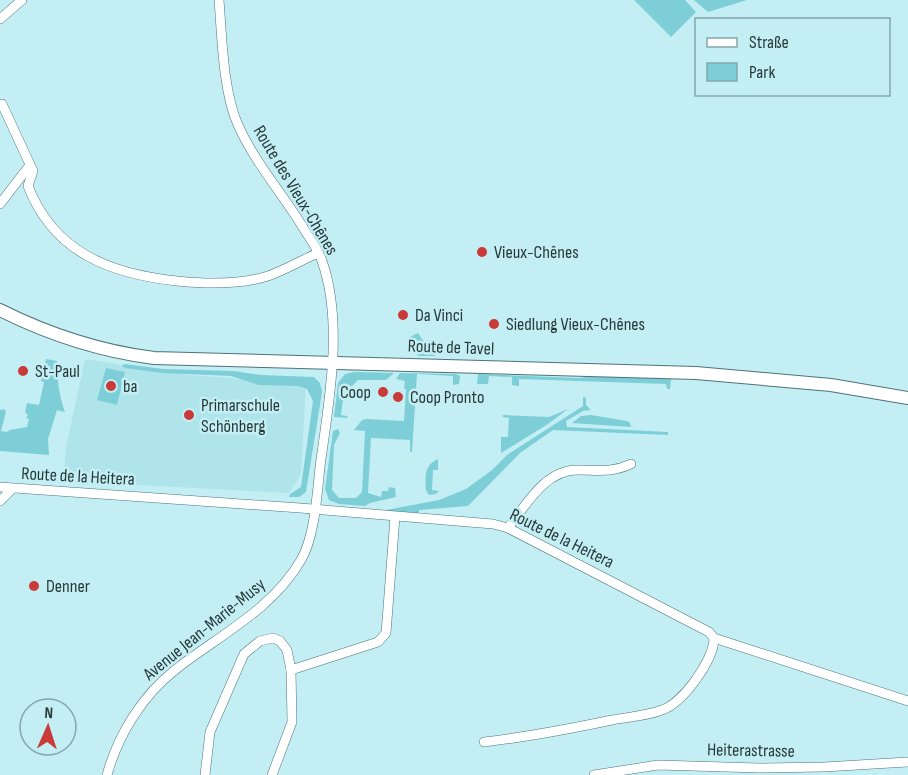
<svg xmlns="http://www.w3.org/2000/svg" width="908" height="775" viewBox="0 0 908 775" font-family="'Sofia Sans Condensed',sans-serif">
	<rect width="100%" height="100%" fill="#c3eff4"/>
	<path fill="#afe4ea" d="M 85,359 L 187,375 L 306,383 L 301,474 L 289,493 L 63,481 L 66,447 Z"/>
	<g fill="#7eced7">
		<path d="M 634,0 L 685,0 L 696,12 L 671,37 Z"/>
		<path d="M 694,0 L 747,0 L 708,12 Z"/>
		<path d="M 418,333 L 431,353 L 436,356 L 418,356 L 408,338 Z"/>
		<path d="M 46,359 L 57,361 C 57,379 59,395 65,412 L 57,410 L 48,439 L 49,455 L 0,451 L 0,410 L 4,409 L 6,412 L 1,431 L 7,432 L 10,430 L 27,427 L 29,419 L 26,418 L 28,415 L 25,412 L 27,403 L 39,405 L 44,382 L 41,381 Z"/>
		<path d="M 124,364 L 163,369 L 233,371 L 262,375 L 314,377 L 320,383 L 322,392 L 306,492 L 299,497 L 289,497 L 290,494 L 301,487 L 313,401 L 307,389 L 298,386 L 259,385 L 231,376 L 162,373 L 125,368 L 122,366 Z"/>
		<path d="M 106,368 L 125,372 L 117,405 L 97,400 Z"/>
		<path d="M 354,372 L 394,373 L 386,380 L 358,380 L 352,386 L 345,385 L 341,415 L 347,416 L 348,418 L 334,417 L 338,383 L 345,374 Z"/>
		<path d="M 400,373 L 456,374 L 460,376 L 459,384 L 453,385 L 453,376 L 417,374 L 412,452 L 410,452 L 410,440 L 371,438 L 368,493 L 381,497 L 382,491 L 388,491 L 389,487 L 395,488 L 396,497 L 370,503 L 365,506 L 339,504 L 329,500 L 325,489 L 333,431 L 338,429 L 340,433 L 334,445 L 332,490 L 339,498 L 356,498 L 362,492 L 365,431 L 354,430 L 362,420 L 367,419 L 404,421 L 406,389 L 404,389 L 405,381 L 396,379 Z"/>
		<path d="M 478,374 L 579,378 L 592,376 L 671,379 L 670,389 L 667,389 L 666,384 L 519,379 L 519,386 L 512,385 L 512,377 L 489,376 L 488,384 L 477,384 Z"/>
		<path d="M 583,397 L 586,398 L 586,405 L 591,410 L 583,411 L 566,421 L 567,427 L 668,432 L 668,435 L 553,430 L 520,453 L 468,506 L 419,510 L 419,513 L 381,511 L 439,500 L 466,489 L 492,470 L 507,455 L 583,406 Z"/>
		<path d="M 568,409 L 548,424 L 501,453 L 501,437 L 508,437 L 509,418 L 503,417 L 503,415 L 549,417 Z"/>
		<path d="M 591,415 L 627,421 L 630,423 L 631,427 L 572,423 L 581,416 Z"/>
		<path d="M 438,459 L 438,470 L 433,470 L 432,490 L 439,491 L 436,494 L 429,495 L 426,490 C 425,477 424,465 438,459 Z"/>
	</g>
	<g fill="none" stroke-linecap="round" stroke-linejoin="round">
		<defs>
			<g id="minor">
				<path d="M 0,19 L 22,0"/>
				<path d="M 2,104 L 33,171 L 28,186 C 54,253 111,274 177,281 C 206,284 240,285 268,276 C 285,270 302,260 318,253"/>
				<path d="M 0,204 L 30,165"/>
				<path d="M 0,487 L 300,508 L 493,524 L 508,528 L 709,632 L 714,638 C 714,660 683,703 662,710 C 647,716 628,717 612,720 C 569,729 527,737 484,742"/>
				<path d="M 0,501 L 12,489"/>
				<path d="M 508,528 C 526,505 545,470 577,470 C 599,470 611,473 631,464"/>
				<path d="M 714,638 L 908,701"/>
				<path d="M 107,775 C 118,735 142,696 175,670 C 218,636 272,610 301,560 C 316,534 317,489 321,459 C 330,397 343,320 322,261 C 318,249 310,239 304,229 C 283,194 255,163 238,125 C 223,92 222,37 219,0"/>
				<path d="M 205,775 L 210,732 L 244,654 L 260,641 L 273,638 L 280,641 L 287,650 L 291,670"/>
				<path d="M 272,775 L 292,722 L 291,670 L 378,642 L 386,633 L 395,517"/>
				<path d="M 594,775 L 658,765 L 759,768 L 824,767 L 908,762"/>
			</g>
			<path id="major" d="M 0,310 C 50,335 99,351 154,358 L 696,373 L 831,385 L 908,398"/>
		</defs>
		<use href="#minor" stroke="#4c7378" stroke-width="10"/>
		<use href="#major" stroke="#4c7378" stroke-width="14"/>
		<use href="#minor" stroke="#fff" stroke-width="9"/>
		<use href="#major" stroke="#fff" stroke-width="12"/>
	</g>
	<g fill="#c93a39" stroke="#c3eff4" stroke-width="2">
		<circle cx="482" cy="252" r="6"/>
		<circle cx="403" cy="315" r="6"/>
		<circle cx="494" cy="324" r="6"/>
		<circle cx="23" cy="371" r="6"/>
		<circle cx="111" cy="386" r="6"/>
		<circle cx="383" cy="392" r="6"/>
		<circle cx="398" cy="397" r="6"/>
		<circle cx="189" cy="415" r="6"/>
		<circle cx="34" cy="586" r="6"/>
	</g>
	<g text-anchor="middle" stroke-width="5" stroke-linejoin="round" paint-order="stroke">
		<g font-size="18" fill="#28393b" stroke="#c3eff4">
			<text transform="translate(296 190) rotate(59)" y="6">Route des Vieux-Chênes</text>
			<text transform="translate(451 347) rotate(2)" y="6">Route de Tavel</text>
			<text transform="translate(78 476) rotate(3)" y="6">Route de la Heitera</text>
			<text transform="translate(562 538) rotate(26)" y="6">Route de la Heitera</text>
			<text transform="translate(204 629) rotate(-39)" y="6">Avenue Jean-Marie-Musy</text>
			<text transform="translate(751 750) rotate(1)" y="6">Heiterastrasse</text>
		</g>
		<g font-size="18" fill="#28393b" stroke="#c3eff4" text-anchor="start">
			<text x="494" y="258">Vieux-Chênes</text>
			<text x="415" y="321">Da Vinci</text>
			<text x="506" y="330">Siedlung Vieux-Chênes</text>
			<text x="35" y="377">St-Paul</text>
			<text x="123" y="392">ba</text>
			<text x="371" y="398" text-anchor="end">Coop</text>
			<text x="410" y="403">Coop Pronto</text>
			<text x="201" y="411">Primarschule<tspan x="201" dy="21">Schönberg</tspan></text>
			<text x="46" y="592">Denner</text>
		</g>
	</g>
	<rect x="695" y="18" width="195" height="78" fill="#c3eff4" stroke="#85a6aa" stroke-width="1.5"/>
	<rect x="707" y="38" width="30" height="9" fill="#ffffff" stroke="#85a6aa" stroke-width="1.5"/>
	<text x="749" y="48" font-size="18" fill="#28393b">Straße</text>
	<rect x="707" y="63" width="30" height="18" fill="#7eced7" stroke="#85a6aa" stroke-width="1.5"/>
	<text x="749" y="78" font-size="18" fill="#28393b">Park</text>
	<g transform="translate(48 727) rotate(3)"><circle r="28" fill="#c3eff4" stroke="#85a6aa" stroke-width="1.5"/>
	<path d="M0-4.5L10 22L0 15L-10 22Z" fill="#c93a39"/>
	<text y="-9" font-size="16" font-weight="bold" text-anchor="middle" fill="#28393b">N</text>
	</g>
</svg>
